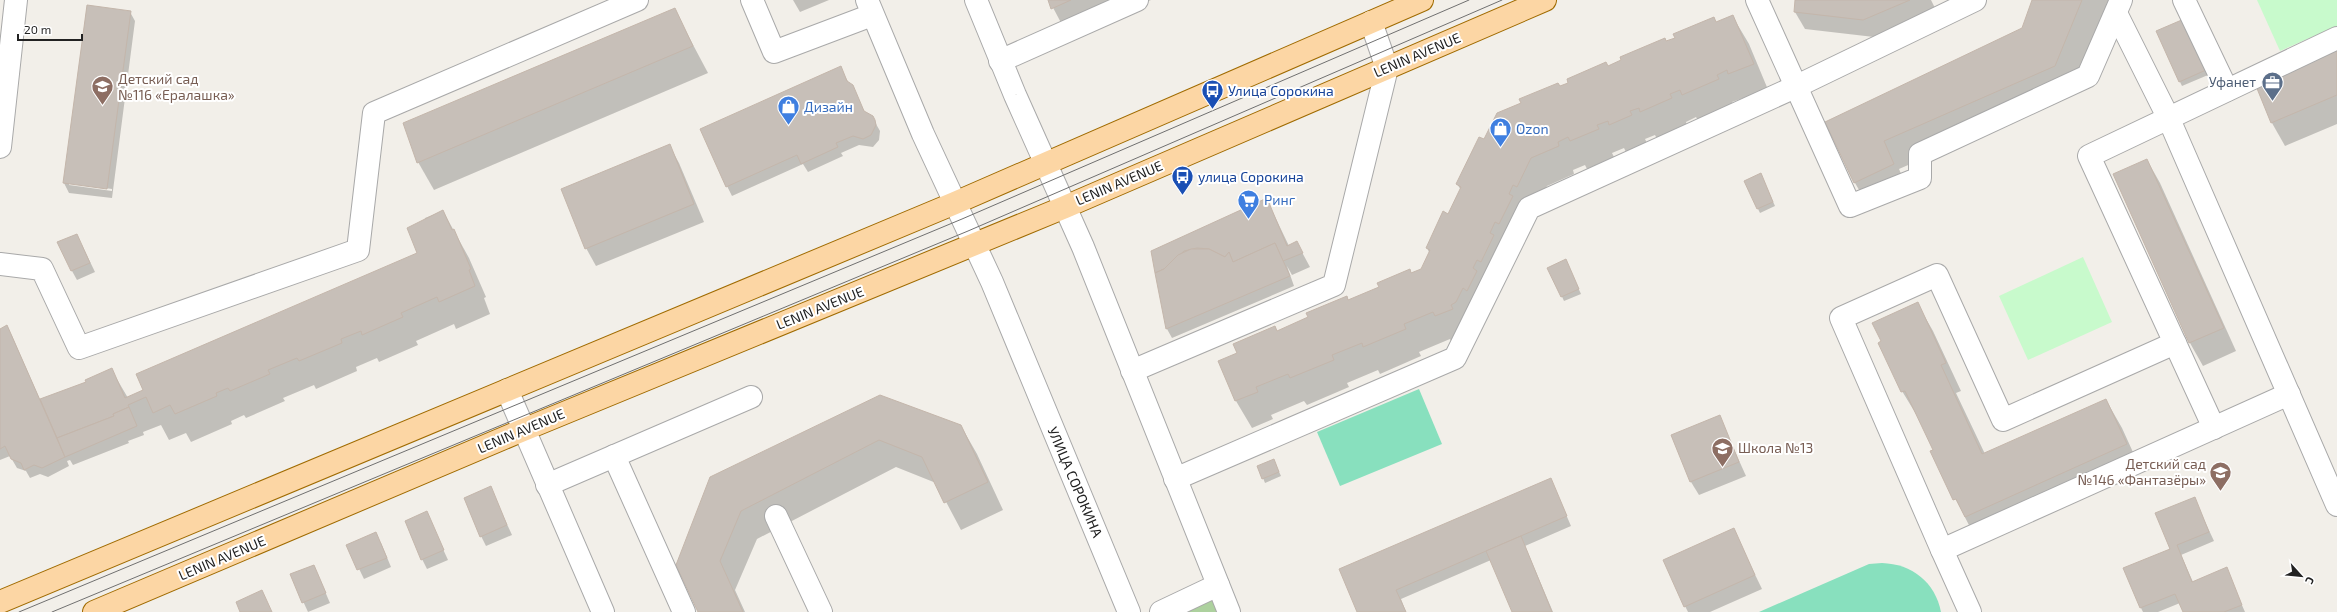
<svg xmlns="http://www.w3.org/2000/svg" width="2337" height="612" viewBox="0 0 2337 612" font-family="'Exo 2',sans-serif">
	<rect width="100%" height="100%" fill="#f2efe9"/>
	<path fill="#add19e" d="M 1218,585 L 1229,612 L 1161,612 Z"/>
	<g fill="#c8facc">
		<path d="M 2257,0 L 2337,0 L 2337,26 L 2280,51 Z"/>
		<path d="M 2083,257 L 2112,322 L 2028,360 L 1999,296 Z"/>
	</g>
	<g fill="#88e0be">
		<path d="M 1419,389 L 1442,444 L 1340,486 L 1317,432 Z"/>
		<path d="M 1882,563 C 1912,564 1935,582 1941,612 L 1759,612 L 1869,564 Z"/>
	</g>
	<g fill="#0003" fill-rule="evenodd">
		<path d="M 793,0 L 829,0 L 800,12 Z"/>
		<path d="M 1049,0 L 1151,0 L 1068,36 Z"/>
		<path d="M 1796,0 L 1931,0 L 1936,10 L 1874,37 L 1805,29 L 1795,12 Z"/>
		<path d="M 2033,0 L 2109,0 L 2071,94 L 1899,169 L 1909,192 L 1871,210 L 1855,183 L 1826,122 L 2023,29 Z"/>
		<path d="M 87,6 L 130,12 L 135,21 L 112,198 L 69,193 L 64,183 ZM 69,183 L 112,189 L 112,191 L 69,185 Z"/>
		<path d="M 674,9 L 708,73 L 434,190 L 418,162 Z"/>
		<path d="M 1733,17 L 1749,44 L 1769,92 L 1745,102 L 1743,98 L 1732,102 L 1734,107 L 1699,122 L 1696,117 L 1686,122 L 1687,126 L 1657,139 L 1655,135 L 1645,139 L 1647,143 L 1626,152 L 1624,148 L 1612,153 L 1614,157 L 1587,169 L 1585,165 L 1573,170 L 1574,174 L 1547,186 L 1533,214 L 1452,343 L 1450,339 L 1419,352 L 1421,356 L 1380,374 L 1378,370 L 1347,383 L 1349,387 L 1307,405 L 1304,401 L 1271,415 L 1273,419 L 1252,428 L 1236,401 L 1220,362 L 1238,354 L 1275,327 L 1277,332 L 1309,318 L 1346,297 L 1349,301 L 1422,270 L 1430,254 L 1427,248 L 1449,215 L 1461,190 L 1457,184 L 1485,141 L 1560,87 Z"/>
		<path d="M 2183,20 L 2208,75 L 2182,86 L 2180,82 Z"/>
		<path d="M 2337,53 L 2337,124 L 2285,146 L 2272,123 L 2257,87 Z"/>
		<path d="M 840,67 L 865,113 L 872,117 L 880,131 L 879,140 L 873,147 L 859,145 L 841,153 L 843,156 L 808,172 L 803,164 L 732,196 L 727,186 Z"/>
		<path d="M 669,145 L 679,163 L 704,222 L 596,266 L 586,248 Z"/>
		<path d="M 2147,160 L 2160,183 L 2236,351 L 2203,366 L 2190,343 L 2115,175 Z"/>
		<path d="M 1763,179 L 1775,206 L 1760,213 L 1758,209 Z"/>
		<path d="M 1267,200 L 1289,246 L 1297,243 L 1310,267 L 1292,275 L 1287,266 L 1294,286 L 1172,338 L 1167,329 L 1152,252 Z"/>
		<path d="M 443,211 L 469,258 L 486,297 L 484,298 L 490,314 L 456,329 L 454,324 L 416,341 L 418,345 L 379,362 L 377,358 L 356,367 L 357,371 L 316,389 L 314,385 L 283,398 L 285,401 L 246,418 L 244,415 L 231,421 L 232,424 L 191,442 L 186,433 L 169,440 L 161,425 L 143,432 L 144,435 L 128,441 L 129,443 L 73,465 L 70,460 L 67,461 L 69,466 L 48,477 L 40,474 L 30,478 L 26,471 L 17,468 L 10,456 L 0,460 L 0,330 L 7,327 L 12,336 L 40,400 L 87,382 L 111,369 L 128,398 L 419,253 L 425,218 Z"/>
		<path d="M 82,245 L 95,272 L 77,280 L 72,271 Z"/>
		<path d="M 1568,265 L 1581,294 L 1564,301 L 1549,269 Z"/>
		<path d="M 1917,303 L 1933,331 L 1961,391 L 1956,393 L 1985,454 L 2106,400 L 2122,428 L 2142,472 L 1970,527 L 1931,452 L 1934,450 L 1919,419 L 1902,391 Z"/>
		<path d="M 880,396 L 961,426 L 977,454 L 1003,510 L 961,530 L 936,483 L 896,467 L 757,539 L 735,590 L 745,612 L 699,612 L 710,478 Z"/>
		<path d="M 1719,416 L 1746,476 L 1699,495 L 1691,482 L 1672,436 Z"/>
		<path d="M 1276,465 L 1281,476 L 1265,483 L 1263,478 Z"/>
		<path d="M 490,487 L 512,535 L 486,546 L 481,536 Z"/>
		<path d="M 1555,489 L 1571,526 L 1525,546 L 1553,612 L 1513,612 L 1491,560 L 1401,599 L 1406,612 L 1359,612 Z"/>
		<path d="M 2194,498 L 2214,541 L 2181,555 L 2193,582 L 2226,569 L 2245,612 L 2184,612 L 2180,603 L 2158,612 L 2143,612 L 2141,608 Z"/>
		<path d="M 426,512 L 448,560 L 427,569 L 422,559 Z"/>
		<path d="M 1733,529 L 1762,589 L 1710,612 L 1688,612 L 1685,606 Z"/>
		<path d="M 381,543 L 391,567 L 364,579 L 348,546 Z"/>
		<path d="M 314,566 L 330,603 L 308,612 L 291,575 Z"/>
	</g>
	<g fill="#c7bfb8" stroke="#c4b6ab">
		<path d="M 1048,0 L 1071,0 L 1051,9 Z"/>
		<path d="M 1795,0 L 1910,0 L 1863,20 L 1794,12 Z"/>
		<path d="M 2032,0 L 2082,0 L 2055,66 L 1884,141 L 1894,164 L 1854,183 L 1825,122 L 2022,28 Z"/>
		<path d="M 87,5 L 131,11 L 107,189 L 63,183 Z"/>
		<path d="M 675,8 L 693,46 L 417,163 L 403,123 Z"/>
		<path d="M 1733,15 L 1754,64 L 1728,74 L 1727,70 L 1717,75 L 1719,79 L 1682,95 L 1680,90 L 1670,94 L 1672,98 L 1640,112 L 1639,108 L 1630,111 L 1632,115 L 1609,125 L 1608,121 L 1597,125 L 1599,129 L 1570,141 L 1568,137 L 1558,142 L 1559,146 L 1531,158 L 1517,187 L 1513,185 L 1509,194 L 1513,196 L 1499,224 L 1495,222 L 1490,233 L 1494,235 L 1481,262 L 1477,260 L 1473,268 L 1477,271 L 1467,291 L 1463,288 L 1456,302 L 1451,305 L 1453,309 L 1435,316 L 1433,312 L 1404,324 L 1406,329 L 1363,347 L 1362,343 L 1332,355 L 1334,360 L 1290,378 L 1288,374 L 1256,387 L 1258,392 L 1235,401 L 1218,361 L 1237,353 L 1233,344 L 1275,326 L 1277,331 L 1308,317 L 1306,313 L 1347,296 L 1348,300 L 1379,287 L 1377,283 L 1410,269 L 1411,273 L 1421,269 L 1430,250 L 1426,248 L 1443,211 L 1448,214 L 1461,187 L 1456,184 L 1479,137 L 1484,139 L 1497,113 L 1521,103 L 1519,99 L 1558,83 L 1560,86 L 1568,83 L 1567,79 L 1606,62 L 1608,66 L 1621,60 L 1620,57 L 1665,38 L 1666,41 L 1675,38 L 1673,34 L 1714,17 L 1716,22 Z"/>
		<path d="M 2184,19 L 2206,70 L 2179,82 L 2156,31 Z"/>
		<path d="M 2337,51 L 2337,95 L 2271,123 L 2256,86 Z"/>
		<path d="M 841,66 L 847,81 L 853,85 L 864,111 L 873,116 L 875,120 L 876,125 L 871,135 L 863,139 L 853,136 L 836,143 L 838,147 L 801,164 L 797,155 L 726,187 L 700,129 Z"/>
		<path d="M 670,144 L 694,204 L 585,249 L 561,189 Z"/>
		<path d="M 2147,159 L 2224,328 L 2189,343 L 2113,174 Z"/>
		<path d="M 1761,173 L 1773,202 L 1757,209 L 1744,181 Z"/>
		<path d="M 1267,198 L 1287,246 L 1297,241 L 1303,253 L 1283,261 L 1275,243 L 1233,262 L 1229,252 L 1225,257 L 1209,249 L 1197,248 L 1184,251 L 1164,269 L 1155,273 L 1151,251 Z"/>
		<path d="M 443,210 L 452,230 L 454,229 L 471,269 L 469,270 L 475,286 L 439,302 L 437,297 L 401,313 L 403,317 L 362,335 L 361,331 L 341,339 L 342,343 L 299,361 L 297,358 L 268,370 L 270,374 L 230,391 L 228,388 L 216,393 L 217,396 L 175,414 L 170,405 L 153,413 L 146,397 L 128,405 L 129,407 L 113,414 L 114,416 L 57,438 L 40,399 L 86,382 L 85,380 L 112,368 L 125,398 L 143,390 L 136,374 L 417,253 L 407,228 Z"/>
		<path d="M 77,234 L 90,263 L 71,271 L 57,242 Z"/>
		<path d="M 1275,243 L 1290,276 L 1166,329 L 1155,273 L 1164,269 L 1178,255 L 1191,249 L 1209,249 L 1225,257 L 1229,252 L 1233,262 Z"/>
		<path d="M 1566,259 L 1579,289 L 1561,297 L 1547,268 Z"/>
		<path d="M 1918,302 L 1946,363 L 1941,365 L 1982,454 L 2106,399 L 2127,444 L 1965,517 L 1956,499 L 1953,500 L 1930,451 L 1933,450 L 1905,391 L 1901,392 L 1878,343 L 1881,341 L 1872,323 Z"/>
		<path d="M 7,325 L 65,457 L 42,468 L 34,465 L 24,470 L 21,463 L 11,459 L 5,446 L 0,449 L 0,329 Z"/>
		<path d="M 880,395 L 961,425 L 988,482 L 944,503 L 922,457 L 879,440 L 741,511 L 720,561 L 743,612 L 698,612 L 676,565 L 710,477 Z"/>
		<path d="M 129,407 L 137,426 L 65,457 L 57,438 L 114,416 L 113,414 Z"/>
		<path d="M 1720,415 L 1739,462 L 1690,482 L 1671,435 Z"/>
		<path d="M 1274,459 L 1279,472 L 1262,479 L 1257,466 Z"/>
		<path d="M 1551,478 L 1567,516 L 1396,590 L 1406,612 L 1357,612 L 1339,569 Z"/>
		<path d="M 491,486 L 507,525 L 480,537 L 464,498 Z"/>
		<path d="M 2195,497 L 2209,532 L 2177,545 L 2192,582 L 2227,567 L 2242,605 L 2224,612 L 2183,612 L 2175,594 L 2140,608 L 2123,568 L 2170,549 L 2155,513 Z"/>
		<path d="M 427,511 L 444,550 L 421,560 L 405,521 Z"/>
		<path d="M 1734,528 L 1755,575 L 1684,607 L 1663,560 Z"/>
		<path d="M 376,532 L 387,558 L 357,570 L 346,545 Z"/>
		<path d="M 1521,536 L 1552,612 L 1512,612 L 1486,551 Z"/>
		<path d="M 314,565 L 326,593 L 302,603 L 290,574 Z"/>
		<path d="M 262,590 L 272,612 L 240,612 L 236,602 Z"/>
	</g>
	<g fill="none" stroke-linecap="round" stroke-linejoin="round">
		<defs>
			<g id="minor">
				<path d="M 752,0 L 774,52 L 872,15"/>
				<path d="M 867,0 L 923,134 L 992,282 L 1129,612"/>
				<path d="M 976,0 L 1015,95 L 1083,247 L 1229,612"/>
				<path d="M 1757,0 L 1850,206 L 1920,178 L 1920,154 L 2088,76 L 2121,0"/>
				<path d="M 2184,0 L 2227,90"/>
				<path d="M 2116,13 L 2168,117 L 2337,505"/>
				<path d="M 1000,61 L 1137,0"/>
				<path d="M 0,147 L 16,0"/>
				<path d="M 0,264 L 42,269 L 79,348 L 358,250 L 374,113 L 637,0"/>
				<path d="M 1132,371 L 1334,285 L 1387,68 L 1371,22"/>
				<path d="M 507,390 L 603,612"/>
				<path d="M 2214,428 L 2089,156 L 2337,38"/>
				<path d="M 614,456 L 684,612"/>
				<path d="M 1175,479 L 1455,358 L 1529,208 L 1795,87 L 1975,0"/>
				<path d="M 547,485 L 751,397"/>
				<path d="M 776,516 L 821,612"/>
				<path d="M 1942,550 L 1841,318 L 1937,275 L 2003,420 L 2175,343"/>
				<path d="M 1161,612 L 1218,585"/>
				<path d="M 1970,612 L 1942,550 L 2289,394"/>
			</g>
			<g id="major">
				<path d="M 0,602 L 955,203 L 1422,0"/>
				<path d="M 94,612 L 523,430 L 1065,207 L 1545,0"/>
			</g>
		</defs>
		<use href="#minor" stroke="#a9a9a9" stroke-width="24"/>
		<use href="#major" stroke="#a06b00" stroke-width="24"/>
		<use href="#minor" stroke="#fff" stroke-width="22"/>
		<use href="#major" stroke="#fcd6a4" stroke-width="22"/>
		<g stroke="#707070" stroke-width="1">
			<path d="M 19,612 L 962,219 L 1469,0"/>
			<path d="M 52,612 L 968,231 L 1502,0"/>
		</g>
	</g>
	<defs>
		<symbol id="office-pin" viewBox="-11 -11 22 30"><path d="M0 17L-7.5 6A9.5 9.5 0 1 1 7.5 6Z" fill="#5c6f8a" stroke="#fff"/><path d="M-6-3h4V-5.5h4V-3h4V5H-6ZM-1-4.5V-3h2v-1.5ZM-6 0V1H6V0Z" fill="#fff"/></symbol>
		<symbol id="school-pin" viewBox="-11 -11 22 30"><path d="M0 17L-7.5 6A9.5 9.5 0 1 1 7.5 6Z" fill="#8d6e63" stroke="#fff"/><path d="M0-5L7-2L0 1L-7-2ZM-4 1L0 2.5L4 1V4Q0 6-4 4Z" fill="#fff"/></symbol>
		<symbol id="bus-pin" viewBox="-11 -11 22 30"><path d="M0 17L-7.5 6A9.5 9.5 0 1 1 7.5 6Z" fill="#1a4fb4" stroke="#fff"/><path d="M-5-6H5V4H4V6H2V4H-2V6H-4V4H-5ZM-3.5-4V0h7V-4ZM-3.5 1.2v1.5H-2V1.2ZM2 1.2v1.5H3.5V1.2Z" fill="#fff"/></symbol>
		<symbol id="shop-pin" viewBox="-11 -11 22 30"><path d="M0 17L-7.5 6A9.5 9.5 0 1 1 7.5 6Z" fill="#3f7fe0" stroke="#fff"/><path d="M-5-2.5h2.3a2.7 3.5 0 0 1 5.4 0H5L5.5 6h-11ZM-1.5-2.5h3a1.5 2.3 0 0 0-3 0Z" fill="#fff"/></symbol>
		<symbol id="supermarket-pin" viewBox="-11 -11 22 30"><path d="M0 17L-7.5 6A9.5 9.5 0 1 1 7.5 6Z" fill="#3f7fe0" stroke="#fff"/><path d="M-6-5.5h2.5l.6 2H6L4.5 2H-2.5L-4.4-4H-6ZM-1.5 3.2a1.3 1.3 0 1 0 .1 0ZM3 3.2a1.3 1.3 0 1 0 .1 0Z" fill="#fff"/></symbol>
	</defs>
	<g fill-rule="evenodd">
		<use href="#office-pin" x="2260" y="70" width="25" height="34"/>
		<use href="#school-pin" x="90" y="74" width="25" height="34"/>
		<use href="#bus-pin" x="1200" y="78" width="25" height="34"/>
		<use href="#shop-pin" x="776" y="94" width="25" height="34"/>
		<use href="#shop-pin" x="1488" y="116" width="25" height="34"/>
		<use href="#bus-pin" x="1170" y="164" width="25" height="34"/>
		<use href="#supermarket-pin" x="1236" y="188" width="25" height="34"/>
		<use href="#school-pin" x="1710" y="436" width="25" height="34"/>
		<use href="#school-pin" x="2208" y="460" width="25" height="34"/>
	</g>
	<g text-anchor="middle" stroke-width="4" stroke-linejoin="round" paint-order="stroke">
		<g font-size="14" fill="#222" stroke="#fff">
			<text transform="translate(1417 55) rotate(-23)" y="5">LENIN AVENUE</text>
			<text transform="translate(1119 183) rotate(-23)" y="5">LENIN AVENUE</text>
			<text transform="translate(820 308) rotate(-22)" y="5">LENIN AVENUE</text>
			<text transform="translate(521 431) rotate(-23)" y="5">LENIN AVENUE</text>
			<text transform="translate(1075 482) rotate(67)" y="5">УЛИЦА СОРОКИНА</text>
			<text transform="translate(222 558) rotate(-23)" y="5">LENIN AVENUE</text>
		</g>
		<g font-size="14" fill="#785e54" stroke="#fff" text-anchor="start">
			<text x="118" y="84">Детский сад<tspan x="118" dy="16">№116 «Ералашка»</tspan></text>
			<text x="1738" y="453">Школа №13</text>
			<text x="2206" y="469" text-anchor="end">Детский сад<tspan x="2206" dy="16">№146 «Фантазёры»</tspan></text>
		</g>
		<g font-size="14" fill="#4e5e75" stroke="#fff" text-anchor="end">
			<text x="2256" y="87">Уфанет</text>
		</g>
		<g font-size="14" fill="#164399" stroke="#fff" text-anchor="start">
			<text x="1228" y="96">Улица Сорокина</text>
			<text x="1198" y="182">улица Сорокина</text>
		</g>
		<g font-size="14" fill="#366cbe" stroke="#fff" text-anchor="start">
			<text x="804" y="112">Дизайн</text>
			<text x="1516" y="134">Ozon</text>
			<text x="1264" y="205">Ринг</text>
		</g>
	</g>
	<g transform="translate(2301 576) rotate(117)" stroke="#ffffff" stroke-width="3" paint-order="stroke">
	<path d="M0-3L7 15L0 10L-7 15Z" fill="#222222"/>
	<text y="-6" font-size="11" font-weight="bold" text-anchor="middle" fill="#222222">С</text>
	</g>
	<path d="M18 34v6h64v-6" fill="none" stroke="#222222" stroke-width="2"/>
	<text x="24" y="34" font-size="12" fill="#222222" stroke="#ffffff" stroke-width="3" paint-order="stroke">20 m</text>
</svg>
